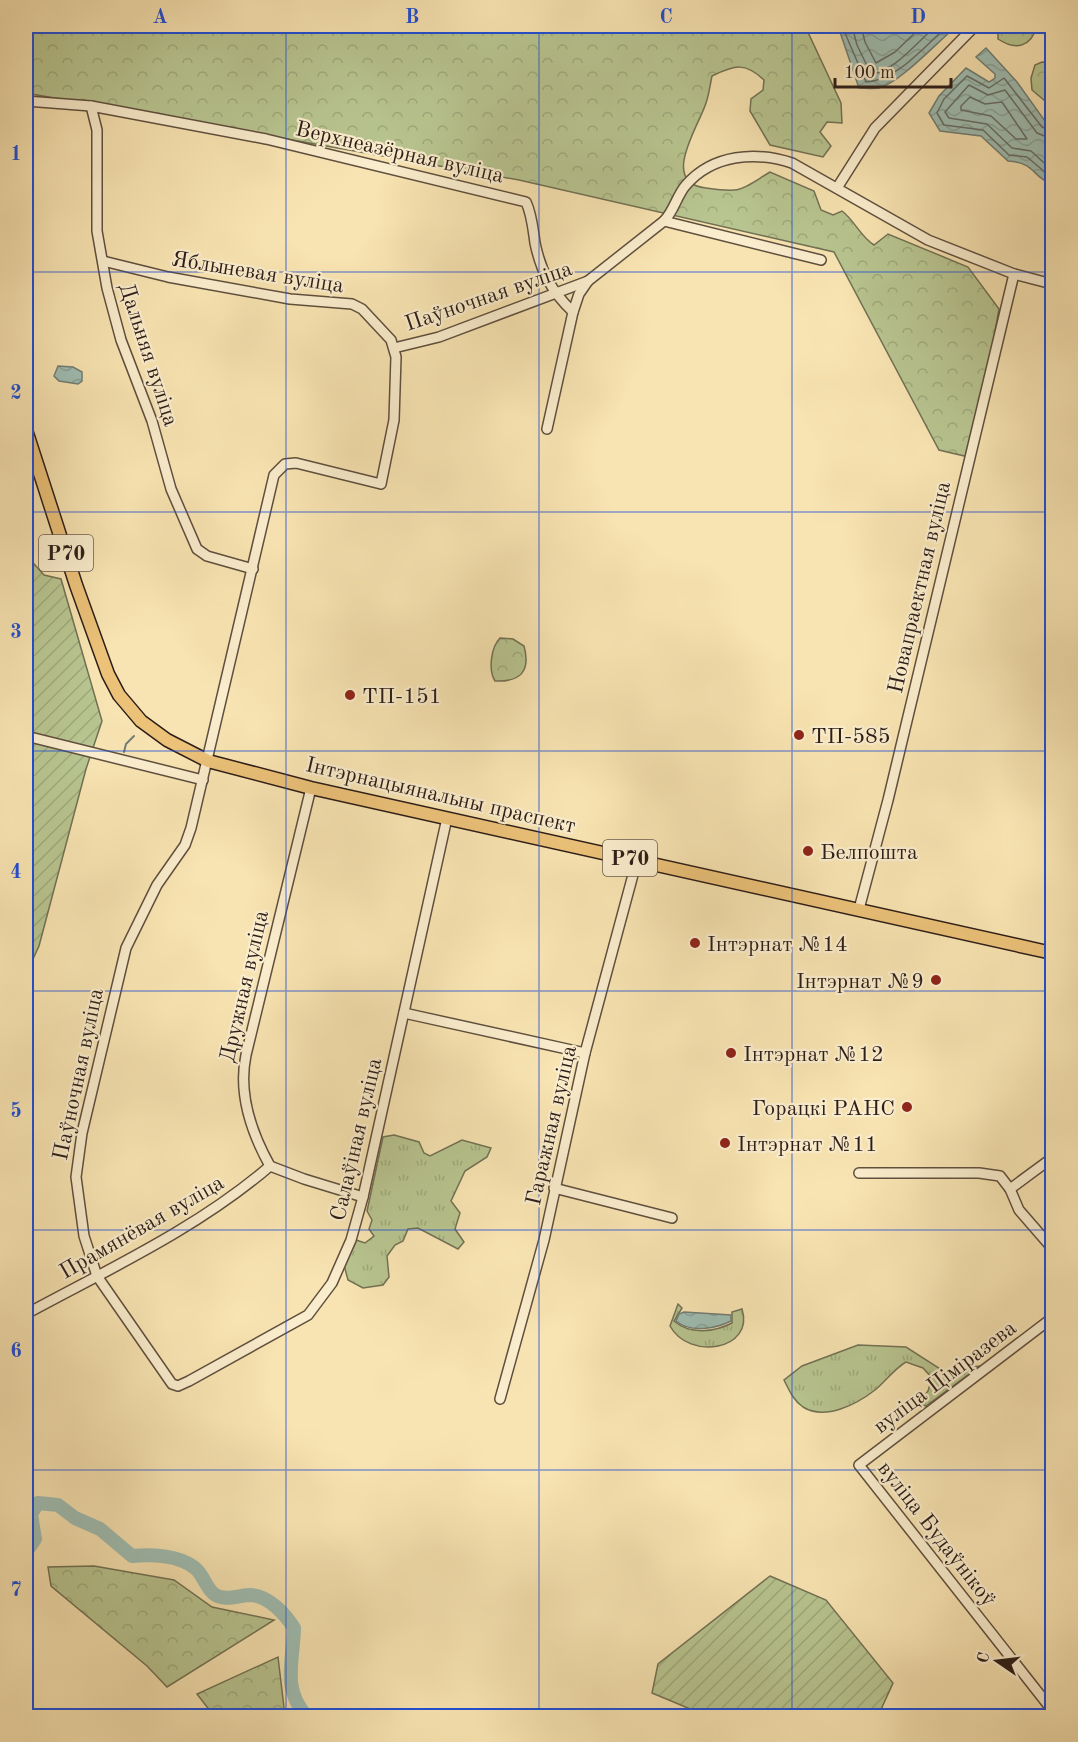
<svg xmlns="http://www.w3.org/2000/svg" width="1078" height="1742" viewBox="0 0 1078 1742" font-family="'Old Standard TT',serif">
	<defs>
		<pattern id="grass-tufts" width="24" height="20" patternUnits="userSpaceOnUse" patternTransform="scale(1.5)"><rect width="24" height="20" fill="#b8c590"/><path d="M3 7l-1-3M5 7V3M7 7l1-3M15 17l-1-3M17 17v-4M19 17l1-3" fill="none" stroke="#9ea97b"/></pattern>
		<pattern id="forest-crowns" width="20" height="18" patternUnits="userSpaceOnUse" patternTransform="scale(1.5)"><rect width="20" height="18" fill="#b8c590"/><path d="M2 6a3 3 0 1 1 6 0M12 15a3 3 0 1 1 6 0" fill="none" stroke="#9ea97b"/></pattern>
		<pattern id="garden-furrows" width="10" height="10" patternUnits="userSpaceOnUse" patternTransform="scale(1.5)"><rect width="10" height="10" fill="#b8c590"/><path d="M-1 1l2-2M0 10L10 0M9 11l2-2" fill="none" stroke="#9ea97b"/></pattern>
		<pattern id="water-waves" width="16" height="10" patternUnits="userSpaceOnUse" patternTransform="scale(1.5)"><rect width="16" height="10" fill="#9fbeb3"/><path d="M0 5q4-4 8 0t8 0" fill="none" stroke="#89a399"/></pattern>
	</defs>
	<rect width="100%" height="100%" fill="#f8e4b2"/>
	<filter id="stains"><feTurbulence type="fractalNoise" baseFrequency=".00333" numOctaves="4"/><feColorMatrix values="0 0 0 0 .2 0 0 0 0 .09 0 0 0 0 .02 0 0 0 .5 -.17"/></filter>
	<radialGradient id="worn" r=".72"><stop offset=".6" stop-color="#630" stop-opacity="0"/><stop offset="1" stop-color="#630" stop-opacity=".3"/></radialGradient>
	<g fill="url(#grass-tufts)" stroke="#727154" stroke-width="1.5">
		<path d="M 394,1135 L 419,1142 L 424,1153 L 430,1156 L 462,1140 L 491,1148 L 487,1157 L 465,1171 L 451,1201 L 460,1213 L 455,1229 L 464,1242 L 458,1249 L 418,1228 L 408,1229 L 403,1241 L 395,1245 L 387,1256 L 389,1277 L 383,1285 L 363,1288 L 348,1280 L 344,1265 L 356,1240 L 365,1243 L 374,1236 L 369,1229 L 372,1220 L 367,1211 L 383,1137 Z"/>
		<path d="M 678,1304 L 682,1308 L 674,1321 C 690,1335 715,1332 732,1323 L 732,1312 L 742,1309 C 755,1350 689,1361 670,1326 Z"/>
		<path d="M 858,1345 L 906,1347 L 951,1376 L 971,1367 L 980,1366 L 926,1406 L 918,1404 L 928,1391 L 932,1378 L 923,1368 L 906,1362 C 894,1369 886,1381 875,1390 C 857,1404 825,1421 803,1407 C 793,1400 789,1390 784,1380 L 802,1366 Z"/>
	</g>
	<g fill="url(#forest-crowns)" stroke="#727154" stroke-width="1.5">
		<path d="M 26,26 L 805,26 L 841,103 L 842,123 L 827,122 L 820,132 L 831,146 L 823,157 L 770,145 L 750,111 L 751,99 L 763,90 L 764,80 C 745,62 735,65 712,76 C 710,85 709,95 706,103 C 699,126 659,183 706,188 C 742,193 739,191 770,172 L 814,191 L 821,210 L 833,215 L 842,211 C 855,221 860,236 874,245 L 888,234 L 968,267 L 999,309 L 973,458 L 939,450 L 834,252 L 519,180 L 26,93 Z"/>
		<path d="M 998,26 L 1037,26 C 1031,47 1016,51 998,39 Z"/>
		<path d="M 1042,62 L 1052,63 L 1052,107 L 1032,90 L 1031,78 L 1035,65 Z"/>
		<path d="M 500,638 L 513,639 L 524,646 C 531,672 520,682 495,681 C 488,670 491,647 500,638 Z"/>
		<path d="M 94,1566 L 174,1580 L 212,1607 L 274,1620 L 167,1687 L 147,1666 L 51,1586 L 48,1567 Z"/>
		<path d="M 278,1657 L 285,1716 L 214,1716 L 197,1694 Z"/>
	</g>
	<g fill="url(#garden-furrows)" stroke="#727154" stroke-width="1.5">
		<path d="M 26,555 L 44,575 L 61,579 L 102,721 L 86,769 L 39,946 L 26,974 Z"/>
		<path d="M 770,1576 L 826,1600 L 893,1683 L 878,1716 L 707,1716 L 652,1693 L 658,1664 Z"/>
	</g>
	<g fill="url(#water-waves)" stroke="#717e75" stroke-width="1.5">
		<path d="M 833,26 L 957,26 C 938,41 900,83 879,88 C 873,89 865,88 859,88 L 840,32 Z"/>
		<path d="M 986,48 L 1017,82 L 1047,124 L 1052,126 L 1052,184 C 1031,177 1037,163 1008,161 L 981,136 L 940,131 L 929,113 L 939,96 L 966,68 L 989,82 L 995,78 L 995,74 L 976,57 Z"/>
		<path d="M 58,366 L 73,367 L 82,372 L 82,381 L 78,384 L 59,381 L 54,376 Z"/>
		<path d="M 684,1312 L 731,1315 L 731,1321 C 715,1329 690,1333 676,1321 L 679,1314 Z"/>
	</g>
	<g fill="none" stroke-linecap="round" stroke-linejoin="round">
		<g stroke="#666e66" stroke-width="1.5">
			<path d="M 842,26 L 866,82 C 897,81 925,45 948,26"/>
			<path d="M 852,26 L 857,45 L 871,74 C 892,74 920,39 936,26"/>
			<path d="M 861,26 L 865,42 L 876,63 L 895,52 L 922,26"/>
			<path d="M 970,97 L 985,104 L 1002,102 L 1027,139 L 1016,139 L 991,116 L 961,110 L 961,106 Z"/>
			<path d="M 1052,131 L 1042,127 L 1004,78 L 989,88 L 967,76 L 944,99 L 937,113 L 944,125 L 983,130 L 1009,155 L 1027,157 L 1052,178"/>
			<path d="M 1052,139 L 1037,133 L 1005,90 L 988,95 L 969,85 L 945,112 L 949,118 L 987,124 L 1012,148 L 1031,151 L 1052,170"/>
		</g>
		<g stroke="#717e75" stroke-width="2">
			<path d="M 124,752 L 126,744 L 134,736"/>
			<path d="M 26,1513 L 31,1514"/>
		</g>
		<path stroke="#9fbeb3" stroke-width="14" d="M 26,1552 L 35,1539 L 31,1514 L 38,1503 L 58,1505 L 75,1518 L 100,1529 L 132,1556 C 151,1554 179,1555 195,1568 C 203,1574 206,1588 214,1594 C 225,1602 239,1595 251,1595 C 269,1596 285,1614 294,1628 C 293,1664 282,1687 306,1716"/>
		<defs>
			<g id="minor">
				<path d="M 26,101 L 91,106 L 266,139 L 526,202 C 532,215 533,229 535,243 C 541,272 552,292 573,312 L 547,429"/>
				<path d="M 91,106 L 97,130 L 97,231 L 107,288 L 121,340 L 152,421 L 171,489 L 197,549 L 207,556 L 253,569"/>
				<path d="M 837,188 L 875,128 L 975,26"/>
				<path d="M 664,221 C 674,211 677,195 686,185 C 713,154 756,151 792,163 L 928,240 L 1014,274 L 1052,284"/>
				<path d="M 103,261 L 168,277 L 290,299 L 352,304 L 362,309 L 391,340 L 396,357 L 394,420 L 381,484 L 296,463 L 285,464 L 274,475 L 191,828 L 185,845 L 157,885 L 126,948 L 82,1133 L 76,1177 L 84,1236 L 97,1276 L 172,1384 L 178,1386 L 189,1381 L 308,1315 L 332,1283 L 351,1240 L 363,1197 L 447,818"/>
				<path d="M 573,312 L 579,294 L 588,281"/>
				<path d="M 394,348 L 439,337 L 588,281 L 664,221 L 821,260"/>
				<path d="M 26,736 L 203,780"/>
				<path d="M 311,788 L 246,1055 C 238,1093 251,1132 270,1166 L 304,1179 L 363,1197"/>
				<path d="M 859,909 L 888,800 L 1014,274"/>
				<path d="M 404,1013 L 585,1053"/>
				<path d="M 859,1173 L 979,1173 L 1000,1176 L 1010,1189 L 1019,1210 L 1052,1248"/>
				<path d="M 554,1188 L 672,1218"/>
				<path d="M 1010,1189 L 1052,1158"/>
				<path d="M 26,1314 C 109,1269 198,1228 270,1166"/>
				<path d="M 1052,1318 L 859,1465 L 1052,1710"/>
				<path d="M 500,1399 L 544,1240 L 585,1053 L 637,860"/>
			</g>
			<path id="major" d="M 26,430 L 76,585 L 108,674 L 119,695 L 141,721 L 167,740 L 208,761 L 311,788 L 1052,953"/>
		</defs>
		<use href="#minor" stroke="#5f4f3e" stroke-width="12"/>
		<use href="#major" stroke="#2c1d18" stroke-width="15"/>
		<use href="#minor" stroke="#faedcd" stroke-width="9"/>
		<use href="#major" stroke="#ecc279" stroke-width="12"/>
	</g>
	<path fill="none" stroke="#1d4ed8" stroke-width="1.5" stroke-opacity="0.55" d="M 286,26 L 286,1716M 539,26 L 539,1716M 792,26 L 792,1716M 26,272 L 1052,272M 26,512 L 1052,512M 26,751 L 1052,751M 26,991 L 1052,991M 26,1230 L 1052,1230M 26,1470 L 1052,1470"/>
	<g fill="#8f2418" stroke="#faedcd" stroke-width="2">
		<circle cx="350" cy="695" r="6"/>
		<circle cx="799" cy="735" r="6"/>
		<circle cx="808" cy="851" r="6"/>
		<circle cx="695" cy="943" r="6"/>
		<circle cx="936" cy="980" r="6"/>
		<circle cx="731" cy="1053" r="6"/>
		<circle cx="907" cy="1107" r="6"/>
		<circle cx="725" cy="1143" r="6"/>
	</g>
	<g text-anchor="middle" stroke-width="4.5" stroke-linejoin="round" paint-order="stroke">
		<g fill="#faedcd" stroke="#6a5b4e" stroke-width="1.5">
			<rect x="39" y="535" width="54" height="36" rx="4.5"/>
			<rect x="603" y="840" width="54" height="36" rx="4.5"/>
		</g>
		<g font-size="21" font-weight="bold" fill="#2c1d18">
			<text x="66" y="560">Р70</text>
			<text x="630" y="865">Р70</text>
		</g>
		<g font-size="22" fill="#2c1d18" stroke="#faedcd">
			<text transform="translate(400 151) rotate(13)" y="8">Верхнеазёрная вуліца</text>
			<text transform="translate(258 271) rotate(9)" y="8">Яблыневая вуліца</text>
			<text transform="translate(488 295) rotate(-19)" y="8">Паўночная вуліца</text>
			<text transform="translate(150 354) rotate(72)" y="8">Дальняя вуліца</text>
			<text transform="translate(918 587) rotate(-77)" y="8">Новапраектная вуліца</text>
			<text transform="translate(441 794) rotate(13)" y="8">Інтэрнацыянальны праспект</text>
			<text transform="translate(243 986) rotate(-77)" y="8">Дружная вуліца</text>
			<text transform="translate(77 1074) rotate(-78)" y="8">Паўночная вуліца</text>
			<text transform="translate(550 1125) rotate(-77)" y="8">Гаражная вуліца</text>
			<text transform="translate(355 1139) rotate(-77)" y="8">Салаўіная вуліца</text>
			<text transform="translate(141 1226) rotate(-30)" y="8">Прамянёвая вуліца</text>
			<text transform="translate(944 1376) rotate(-37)" y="8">вуліца Ціміразева</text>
			<text transform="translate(938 1533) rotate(52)" y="8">вуліца Будаўнікоў</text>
		</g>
		<g font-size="22" fill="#2c1d18" stroke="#faedcd" text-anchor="start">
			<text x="362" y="703">ТП-151</text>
			<text x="811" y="743">ТП-585</text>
			<text x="820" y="859">Белпошта</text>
			<text x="707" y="951">Інтэрнат №14</text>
			<text x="924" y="988" text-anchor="end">Інтэрнат №9</text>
			<text x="743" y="1061">Інтэрнат №12</text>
			<text x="895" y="1115" text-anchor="end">Горацкі РАНС</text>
			<text x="737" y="1151">Інтэрнат №11</text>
		</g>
	</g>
	<rect width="1078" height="1742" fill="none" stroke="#f8e4b2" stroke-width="66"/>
	<g transform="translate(997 1661) rotate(284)" stroke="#faedcd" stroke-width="4.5" paint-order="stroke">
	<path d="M0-4.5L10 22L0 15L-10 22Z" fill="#2c1d18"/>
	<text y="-9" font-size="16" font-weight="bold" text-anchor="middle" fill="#2c1d18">С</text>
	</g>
	<path d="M835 78v9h116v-9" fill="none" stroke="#2c1d18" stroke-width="3"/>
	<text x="844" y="78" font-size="18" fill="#2c1d18" stroke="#faedcd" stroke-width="4.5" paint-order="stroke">100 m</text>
	<rect x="33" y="33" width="1012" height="1676" fill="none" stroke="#1d4ed8" stroke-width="2"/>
	<g font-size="20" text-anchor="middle" font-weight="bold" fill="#1d4ed8">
		<text x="160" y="23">A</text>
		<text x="412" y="23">B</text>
		<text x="666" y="23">C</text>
		<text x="918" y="23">D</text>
		<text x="16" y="160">1</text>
		<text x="16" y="399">2</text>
		<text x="16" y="638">3</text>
		<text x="16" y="878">4</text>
		<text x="16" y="1117">5</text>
		<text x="16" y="1357">6</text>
		<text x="16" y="1596">7</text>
	</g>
	<rect width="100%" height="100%" filter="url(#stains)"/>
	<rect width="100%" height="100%" fill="url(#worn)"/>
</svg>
